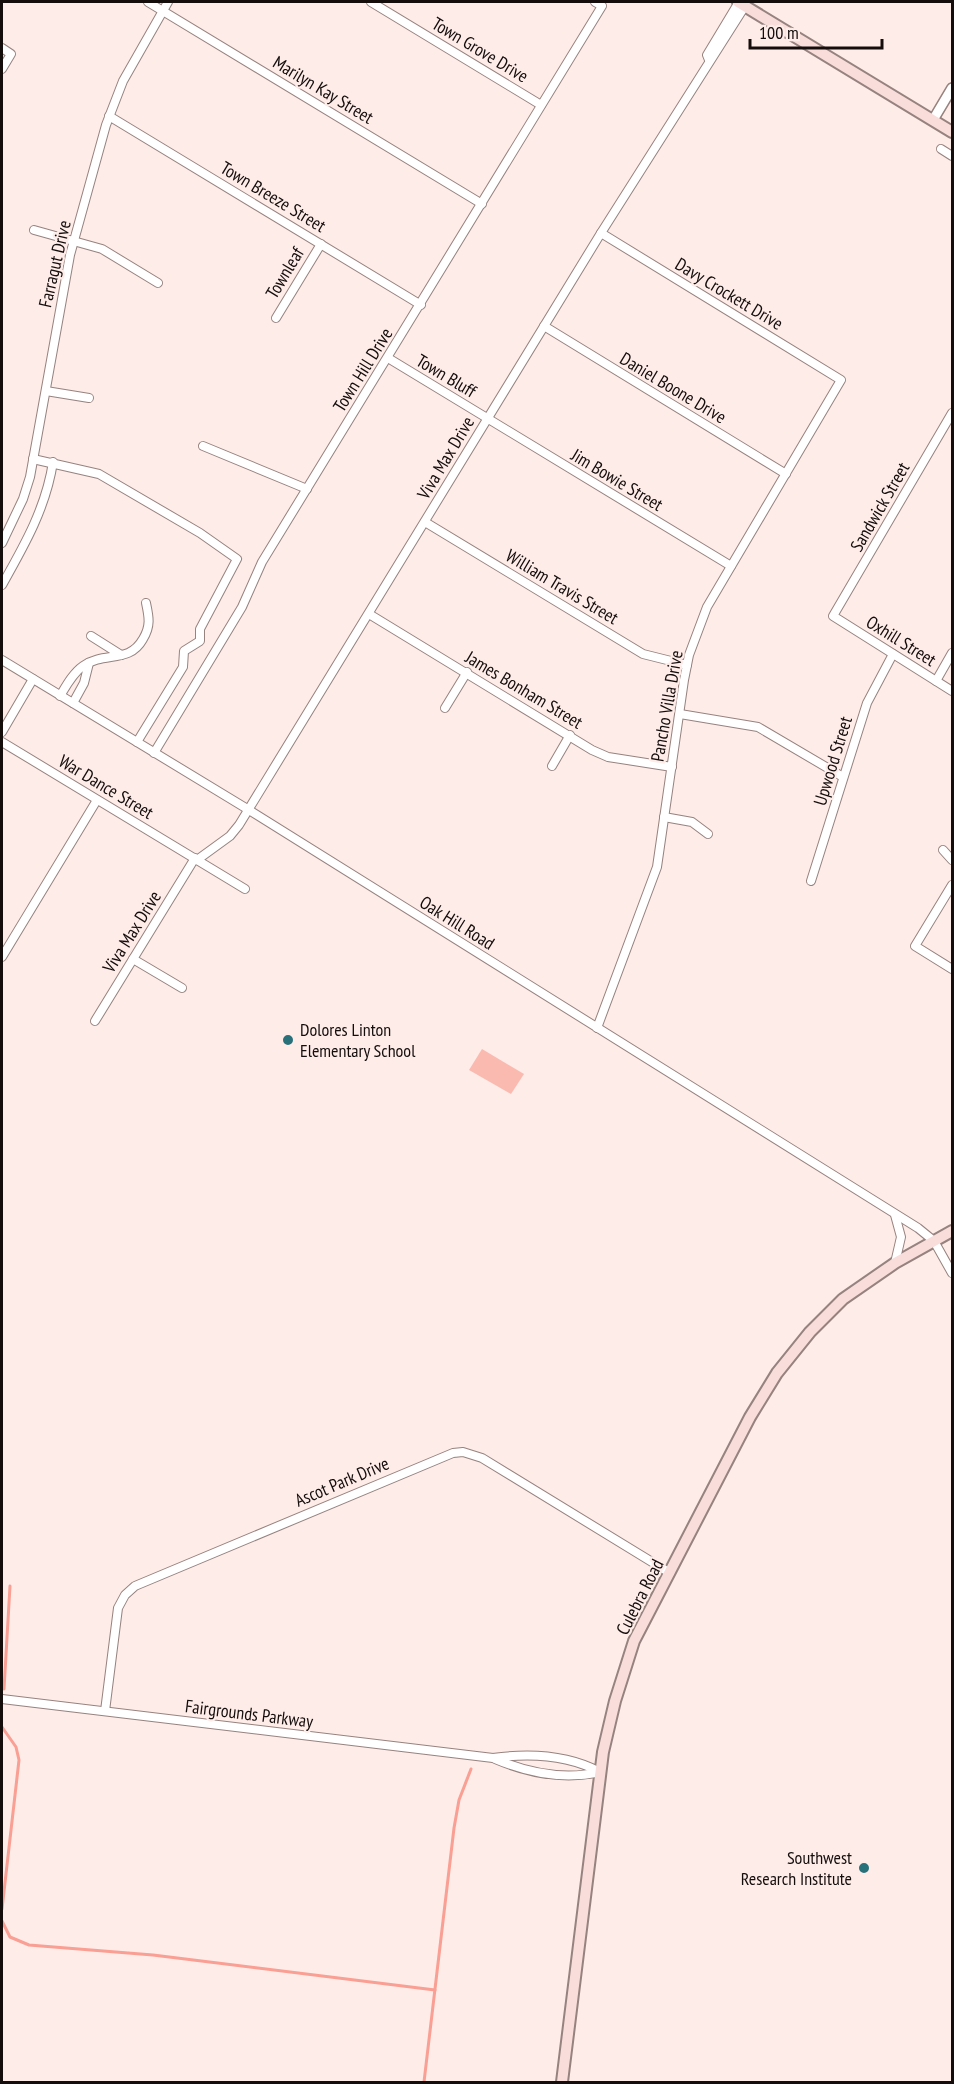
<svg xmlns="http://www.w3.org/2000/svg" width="954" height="2084" viewBox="0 0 954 2084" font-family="'PT Sans Narrow',sans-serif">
	<rect width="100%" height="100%" fill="#feece9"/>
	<path fill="#fabab0" d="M 482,1049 L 524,1074 L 511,1094 L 469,1070 Z"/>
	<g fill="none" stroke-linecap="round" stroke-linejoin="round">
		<g stroke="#f99f93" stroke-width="3">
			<path d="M 4,1689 L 10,1586"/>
			<path d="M 2,1727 L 16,1747 L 19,1760 L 2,1909"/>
			<path d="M 2,1921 L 10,1937 L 29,1945 L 153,1955 L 435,1990"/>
			<path d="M 424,2082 L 454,1828 L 459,1800 L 471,1769"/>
		</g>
		<defs>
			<g id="minor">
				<path d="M 148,2 L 482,204"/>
				<path d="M 371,2 L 541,105"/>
				<path d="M 2,48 L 11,54 L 2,69"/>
				<path d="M 709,60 L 707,55 L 739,2"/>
				<path d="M 109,116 L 421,305"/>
				<path d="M 941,149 L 952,156"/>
				<path d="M 34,230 L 102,249 L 158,283"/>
				<path d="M 276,318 L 321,244"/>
				<path d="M 544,326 L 786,474"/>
				<path d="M 388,358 L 731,566"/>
				<path d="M 46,391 L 89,398"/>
				<path d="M 952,413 L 833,616 L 952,691"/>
				<path d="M 203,446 L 307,489"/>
				<path d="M 33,459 L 99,474 L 200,533 L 237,559 L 200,629 L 200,641 L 184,651 L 183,667 L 137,742"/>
				<path d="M 425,522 L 643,654 L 687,665"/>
				<path d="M 2,543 L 23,499 L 30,477 L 70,255 L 106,125 L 123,81 L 168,2"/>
				<path d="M 2,585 C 24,546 46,508 53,462"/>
				<path d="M 369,614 L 592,750 L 608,757 L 672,767"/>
				<path d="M 91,636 L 121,655"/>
				<path d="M 2,660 L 249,810 L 918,1228 L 934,1241 L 952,1273"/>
				<path d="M 936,681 L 952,653"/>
				<path d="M 60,696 C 66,686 73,673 83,666 C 105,651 129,664 143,639 C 151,626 149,617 146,603"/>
				<path d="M 73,703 L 84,683 L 89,663"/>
				<path d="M 445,708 L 467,672"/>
				<path d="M 680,714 L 758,727 L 843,777"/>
				<path d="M 2,732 L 33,679"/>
				<path d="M 2,742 L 245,889"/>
				<path d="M 154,753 L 242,607 L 262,562 L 602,6 L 595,2"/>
				<path d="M 552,766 L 570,735"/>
				<path d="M 664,817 L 692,822 L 708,834"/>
				<path d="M 943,850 L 952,860"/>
				<path d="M 197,860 L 230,836 L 239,825 L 601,233 L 745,6"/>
				<path d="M 811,881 L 867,703 L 893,654"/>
				<path d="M 952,885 L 915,946 L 952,969"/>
				<path d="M 2,957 L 97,800"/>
				<path d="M 133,959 L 182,988"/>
				<path d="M 95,1021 L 195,858"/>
				<path d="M 597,1028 L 657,867 L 684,680 L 689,655 L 707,607 L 841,380 L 601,233"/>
				<path d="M 895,1215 L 901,1237 L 895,1263"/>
				<path d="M 2,1699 L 493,1758 C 529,1753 568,1755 600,1772"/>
				<path d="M 105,1711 L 118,1608 L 125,1595 L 135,1586 L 453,1453 L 463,1452 L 482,1458 L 670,1573"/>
				<path d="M 495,1759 C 528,1773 565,1780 600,1772"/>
			</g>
			<path id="tertiary" d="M 933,120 L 952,88"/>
			<g id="secondary">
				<path d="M 738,2 L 952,132"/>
				<path d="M 562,2082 L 603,1752 L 615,1701 L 634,1641 L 750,1417 L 777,1373 L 810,1332 L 843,1299 L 895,1263 L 952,1231"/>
			</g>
		</defs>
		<use href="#minor" stroke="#96827f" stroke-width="10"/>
		<use href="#tertiary" stroke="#96827f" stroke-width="12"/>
		<use href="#secondary" stroke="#96827f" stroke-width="14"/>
		<use href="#minor" stroke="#fff" stroke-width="8"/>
		<use href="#tertiary" stroke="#fff" stroke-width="9"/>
		<use href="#secondary" stroke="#f9ddda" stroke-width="10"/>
	</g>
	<g fill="#28717b" stroke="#feece9" stroke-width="2">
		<circle cx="288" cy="1040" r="6"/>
		<circle cx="864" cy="1868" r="6"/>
	</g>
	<g text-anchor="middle" stroke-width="4.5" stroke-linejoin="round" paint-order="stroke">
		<g font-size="18" fill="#140d0b" stroke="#feece9">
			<text transform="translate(480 50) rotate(31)" y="6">Town Grove Drive</text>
			<text transform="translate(323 90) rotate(31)" y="6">Marilyn Kay Street</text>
			<text transform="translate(273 197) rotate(31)" y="6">Town Breeze Street</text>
			<text transform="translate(55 264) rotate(-77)" y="6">Farragut Drive</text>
			<text transform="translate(285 273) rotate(-59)" y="6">Townleaf</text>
			<text transform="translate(729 294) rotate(31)" y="6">Davy Crockett Drive</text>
			<text transform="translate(363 370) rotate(-58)" y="6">Town Hill Drive</text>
			<text transform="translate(446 376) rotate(31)" y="6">Town Bluff</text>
			<text transform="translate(673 388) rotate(31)" y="6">Daniel Boone Drive</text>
			<text transform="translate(446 458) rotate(-59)" y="6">Viva Max Drive</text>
			<text transform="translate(617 480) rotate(31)" y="6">Jim Bowie Street</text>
			<text transform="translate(880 507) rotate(-60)" y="6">Sandwick Street</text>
			<text transform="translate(562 587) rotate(31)" y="6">William Travis Street</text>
			<text transform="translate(901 641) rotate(32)" y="6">Oxhill Street</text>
			<text transform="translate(524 690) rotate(31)" y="6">James Bonham Street</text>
			<text transform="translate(667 706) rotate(-80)" y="6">Pancho Villa Drive</text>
			<text transform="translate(833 761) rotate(-73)" y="6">Upwood Street</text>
			<text transform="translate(106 787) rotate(31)" y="6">War Dance Street</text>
			<text transform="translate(457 923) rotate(32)" y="6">Oak Hill Road</text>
			<text transform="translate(132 932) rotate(-58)" y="6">Viva Max Drive</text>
			<text transform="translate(342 1482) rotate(-23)" y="6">Ascot Park Drive</text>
			<text transform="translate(640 1597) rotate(-63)" y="6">Culebra Road</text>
			<text transform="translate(249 1714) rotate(7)" y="6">Fairgrounds Parkway</text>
		</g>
		<g font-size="18" fill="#140d0b" stroke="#feece9" text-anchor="start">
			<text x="300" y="1036">Dolores Linton<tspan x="300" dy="21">Elementary School</tspan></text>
			<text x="852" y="1864" text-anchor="end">Southwest<tspan x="852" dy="21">Research Institute</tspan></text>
		</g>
	</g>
	<rect width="954" height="2084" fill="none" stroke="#140d0b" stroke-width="6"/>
	<path d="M750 39v9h132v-9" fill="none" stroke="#140d0b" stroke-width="3"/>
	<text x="759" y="39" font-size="18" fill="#140d0b" stroke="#feece9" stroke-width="4.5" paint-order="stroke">100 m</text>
</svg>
